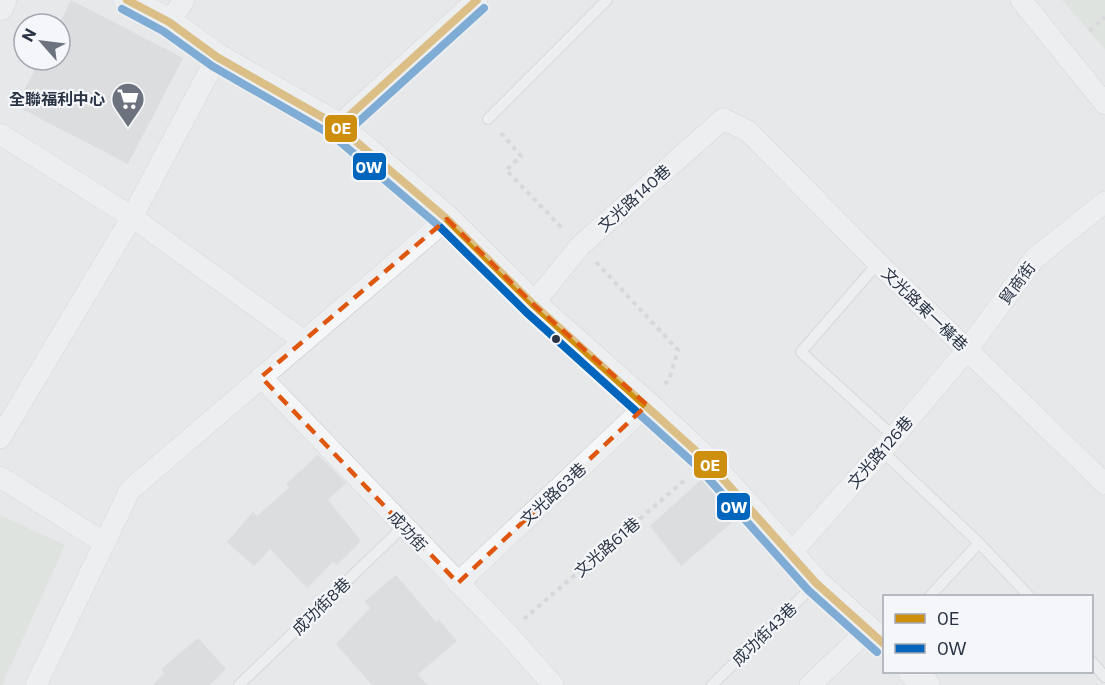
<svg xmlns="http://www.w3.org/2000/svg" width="1105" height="685" viewBox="0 0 1105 685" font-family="Commissioner,'Noto Sans TC',sans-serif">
	<rect width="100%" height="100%" fill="#e6e8ea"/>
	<g fill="#d6ded6">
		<path d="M 1062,0 L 1105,0 L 1105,49 Z"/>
		<path d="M 0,515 L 65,545 L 2,685 L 0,685 Z"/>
	</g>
	<g fill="#ced0d3">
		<path d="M 71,0 L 183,58 L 128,164 L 16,106 L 40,60 L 60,60 L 59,24 Z"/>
		<path d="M 318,455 L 346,483 L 328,500 L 361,541 L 337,565 L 333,562 L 307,588 L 270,549 L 254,566 L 227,542 L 253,512 L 257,516 L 289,488 L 286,484 Z"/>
		<path d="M 702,479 L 737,518 L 681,566 L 650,526 Z"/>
		<path d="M 396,575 L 436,622 L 439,620 L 457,641 L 418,674 L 427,685 L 372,685 L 336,644 L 370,608 L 365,601 Z"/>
		<path d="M 198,638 L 226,669 L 210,685 L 153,685 L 164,673 L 161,669 Z"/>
	</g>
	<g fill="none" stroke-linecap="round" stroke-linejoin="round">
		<defs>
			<g id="service">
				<path d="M 488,119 L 607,0"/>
				<path d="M 878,263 L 801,352 L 894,437"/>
				<path d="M 882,451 L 979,543 L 1029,596"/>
				<path d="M 930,596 L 979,543"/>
				<path d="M 1092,662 L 1105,677"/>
				<path d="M 239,685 L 404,526"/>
				<path d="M 712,685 L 816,583"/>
			</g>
			<g id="minor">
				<path d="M 1021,0 L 1105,104"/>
				<path d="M 169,22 L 184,0"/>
				<path d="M 338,126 L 477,0"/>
				<path d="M 0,134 L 132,217 L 304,341"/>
				<path d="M 533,304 L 580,246 L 723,119 L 748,131 L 878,263 L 1105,484"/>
				<path d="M 261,377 L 507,633 L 553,685"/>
				<path d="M 0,438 L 132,217 L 217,57"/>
				<path d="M 0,477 L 103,542"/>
				<path d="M 791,553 L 882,451 L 967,350 L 1034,259 L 1105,202"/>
				<path d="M 458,583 L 647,405"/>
				<path d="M 36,685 L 130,490 L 447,219"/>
				<path d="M 810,685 L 869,629"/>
			</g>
			<g id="tertiary">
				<path d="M 127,0 L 169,22 L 217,57 L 338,126 L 447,219 L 533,304 L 647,405 L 707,461 L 816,583 L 884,644"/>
				<path d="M 0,7 L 3,0"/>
				<path d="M 912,672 L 926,685"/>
			</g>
		</defs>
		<use href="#service" stroke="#c4c6c8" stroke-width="12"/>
		<use href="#minor" stroke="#c4c6c8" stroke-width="22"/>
		<use href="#tertiary" stroke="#c4c6c8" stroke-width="28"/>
		<g stroke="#c5c6ca" stroke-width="4" stroke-dasharray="4.5 4.5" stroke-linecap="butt">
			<path d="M 1089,31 L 1105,17"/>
			<path d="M 501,133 L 521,156 L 506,170 L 563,229"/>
			<path d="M 596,262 L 678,350 L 669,380 L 663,386"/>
			<path d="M 524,619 L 686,479"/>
		</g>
		<use href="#service" stroke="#f5f6f7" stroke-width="10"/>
		<use href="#minor" stroke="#f5f6f7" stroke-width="21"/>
		<use href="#tertiary" stroke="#f5f6f7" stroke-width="27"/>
		<defs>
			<g id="bus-1">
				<path d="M 127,0 L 169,22 L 217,57 L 338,126 L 447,219 L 533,304 L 707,461 L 816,583 L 884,644"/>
				<path d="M 338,126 L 477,0"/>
			</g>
			<g id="bus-2">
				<path d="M 122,9 L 163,31 L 212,66 L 332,135 L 440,227 L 526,312 L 699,468 L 808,590 L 877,652"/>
				<path d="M 345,134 L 484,8"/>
			</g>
		</defs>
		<use href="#bus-1" stroke="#f4f6f9" stroke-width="12"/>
		<use href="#bus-2" stroke="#f4f6f9" stroke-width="12"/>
		<use href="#bus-1" stroke="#ce8f0e" stroke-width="8"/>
		<use href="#bus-2" stroke="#0065bd" stroke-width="8"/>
	</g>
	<path d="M0 0H1105V685H0ZM 447,219 L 533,304 L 647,405 L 458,583 L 261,377 Z" fill="#e6e8ea" fill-opacity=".55" fill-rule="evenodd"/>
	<path fill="none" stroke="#df570f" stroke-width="4.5" stroke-dasharray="12 8" stroke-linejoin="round" d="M 447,219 L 533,304 L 647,405 L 458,583 L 261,377 Z"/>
	<defs>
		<symbol id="supermarket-pin" viewBox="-11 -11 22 30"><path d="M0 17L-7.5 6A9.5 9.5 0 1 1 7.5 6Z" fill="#6c737f" stroke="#f4f6f9"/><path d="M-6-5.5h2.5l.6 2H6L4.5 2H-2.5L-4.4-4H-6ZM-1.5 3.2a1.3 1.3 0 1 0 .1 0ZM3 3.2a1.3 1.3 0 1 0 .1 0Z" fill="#fff"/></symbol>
	</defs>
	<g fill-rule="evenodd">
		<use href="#supermarket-pin" x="109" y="80" width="38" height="52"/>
	</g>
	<circle fill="#2b3445" stroke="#f4f6f9" stroke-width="2" cx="556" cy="339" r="5"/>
	<g text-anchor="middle" stroke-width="4.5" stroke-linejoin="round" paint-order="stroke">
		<g font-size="16" font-weight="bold" fill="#2b3445" stroke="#f4f6f9" text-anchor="end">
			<text x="105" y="105">全聯福利中心</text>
		</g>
		<g font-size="16" fill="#2b3445" stroke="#f4f6f9">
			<text transform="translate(634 198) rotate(-42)" y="6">文光路140巷</text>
			<text transform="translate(1017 283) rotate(-53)" y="6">貿商街</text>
			<text transform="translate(925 309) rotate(44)" y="6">文光路東一橫巷</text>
			<text transform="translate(880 452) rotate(-49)" y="6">文光路126巷</text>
			<text transform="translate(553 494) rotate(-43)" y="6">文光路63巷</text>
			<text transform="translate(408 531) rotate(47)" y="6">成功街</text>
			<text transform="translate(607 547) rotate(-41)" y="6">文光路61巷</text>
			<text transform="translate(321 606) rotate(-44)" y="6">成功街8巷</text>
			<text transform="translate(764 634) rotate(-44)" y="6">成功街43巷</text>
		</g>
	</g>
	<g stroke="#f4f6f9" stroke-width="2">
		<rect x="324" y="114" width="34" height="29" rx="6" fill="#ce8f0e"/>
		<rect x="352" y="152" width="35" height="29" rx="6" fill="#0065bd"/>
		<rect x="693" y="450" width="35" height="29" rx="6" fill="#ce8f0e"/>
		<rect x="716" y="492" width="35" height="29" rx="6" fill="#0065bd"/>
	</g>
	<g font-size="16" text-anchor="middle" font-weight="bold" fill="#fff">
		<text x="341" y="134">0E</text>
		<text x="369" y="173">0W</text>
		<text x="710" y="471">0E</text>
		<text x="734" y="513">0W</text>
	</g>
	<rect x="883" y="595" width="210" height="78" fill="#f4f6f9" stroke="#a4a8b1" stroke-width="1.5"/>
	<rect x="895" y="614" width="30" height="9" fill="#ce8f0e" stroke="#a4a8b1" stroke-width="1.5"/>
	<text x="937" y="625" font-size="18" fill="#2b3445">0E</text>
	<rect x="895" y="644" width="30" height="9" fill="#0065bd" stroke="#a4a8b1" stroke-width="1.5"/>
	<text x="937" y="655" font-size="18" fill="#2b3445">0W</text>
	<g transform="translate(42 42) rotate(298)"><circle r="28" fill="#f4f6f9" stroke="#a4a8b1" stroke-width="1.5"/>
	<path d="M0-4.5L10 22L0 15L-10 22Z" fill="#6c737f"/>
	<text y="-9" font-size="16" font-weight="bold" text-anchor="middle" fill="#2b3445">N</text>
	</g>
</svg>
